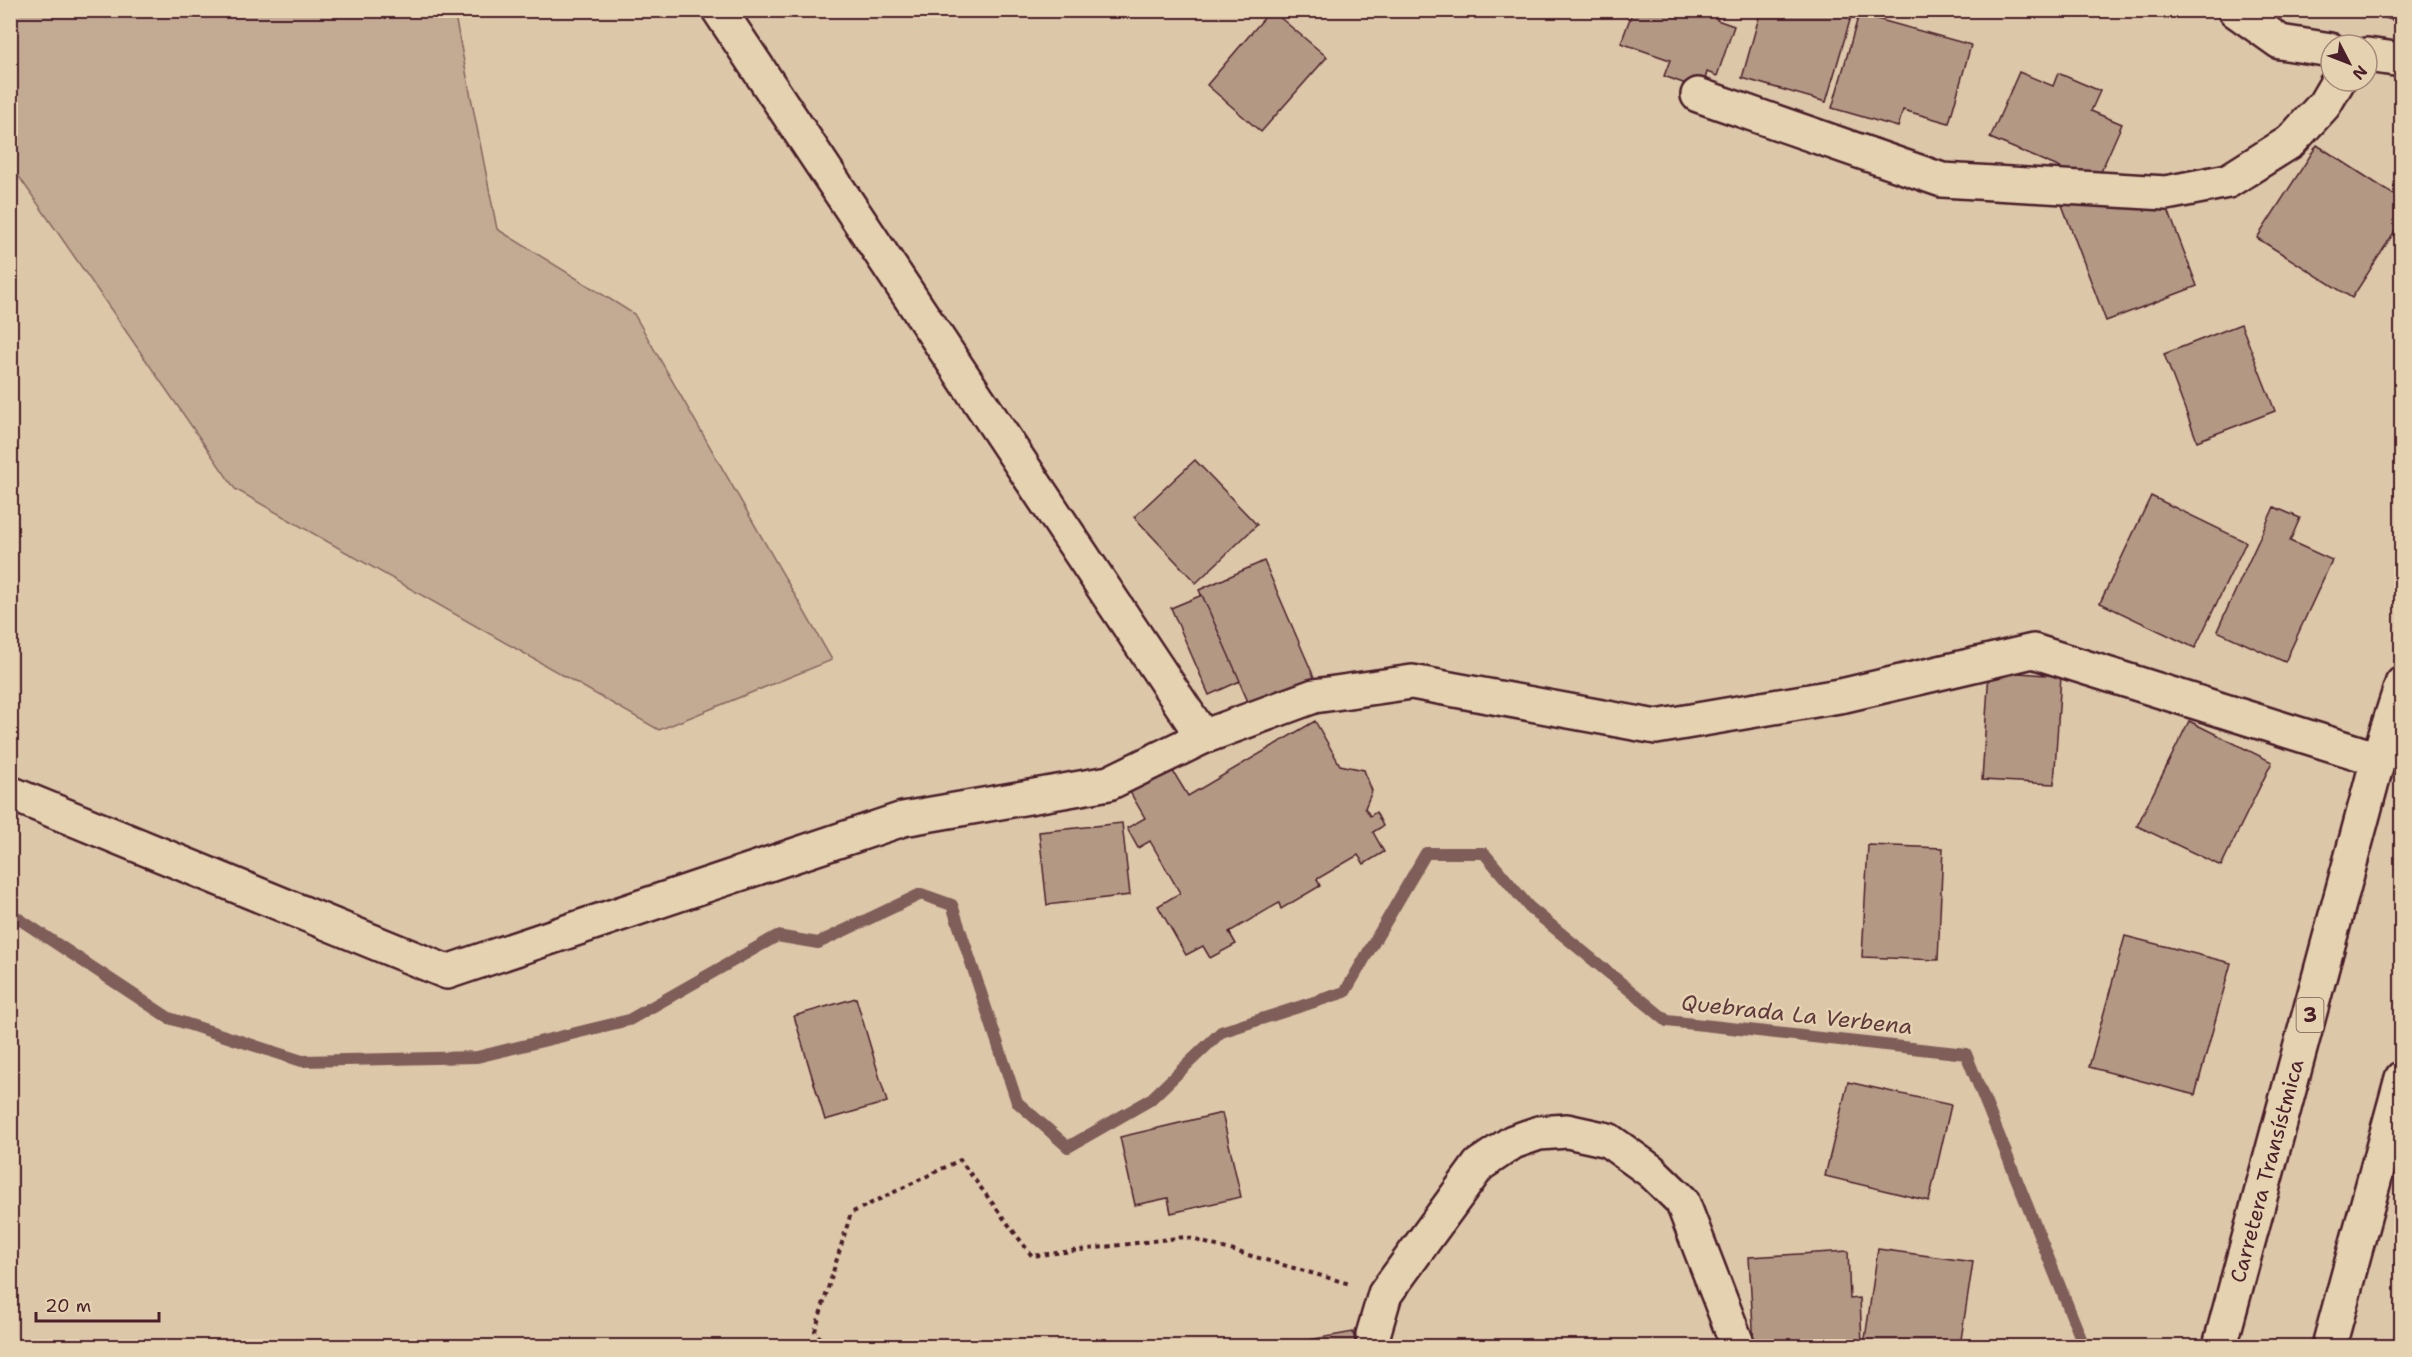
<svg xmlns="http://www.w3.org/2000/svg" width="2412" height="1357" viewBox="0 0 2412 1357" font-family="'Shantell Sans',sans-serif">
	<rect width="100%" height="100%" fill="#dcc7a8"/>
	<filter id="ink" filterUnits="userSpaceOnUse"><feTurbulence type="fractalNoise" baseFrequency=".0167" numOctaves="2"/><feDisplacementMap in="SourceGraphic" scale="12" xChannelSelector="R" yChannelSelector="G"/><feConvolveMatrix kernelMatrix="1 2 1 2 8 2 1 2 1" color-interpolation-filters="sRGB"/></filter>
	<g filter="url(#ink)">
		<path fill="#c3ab93" stroke="#86655f" stroke-width="1.5" d="M 10,11 L 454,11 L 497,229 L 634,314 L 832,660 L 659,730 L 235,489 L 11,165 Z"/>
		<g fill="none" stroke-linecap="round" stroke-linejoin="round">
			<path stroke="#7f5d59" stroke-width="12" d="M 10,913 L 169,1018 L 302,1061 L 477,1057 L 629,1020 L 777,936 L 818,943 L 921,894 L 952,905 L 1017,1102 L 1068,1147 L 1150,1100 L 1221,1032 L 1345,992 L 1426,853 L 1484,853 L 1529,907 L 1667,1021 L 1966,1054 L 2084,1346"/>
		</g>
		<g fill="#b39884" stroke="#4a1f2b" stroke-width="1.5">
			<path d="M 1271,10 L 1327,57 L 1261,132 L 1207,85 Z"/>
			<path d="M 1633,10 L 1652,13 L 1653,10 L 1721,10 L 1717,20 L 1734,26 L 1717,76 L 1707,72 L 1702,90 L 1664,76 L 1670,60 L 1621,43 Z"/>
			<path d="M 1761,10 L 1853,10 L 1826,102 L 1742,78 Z"/>
			<path d="M 2402,10 L 2402,23 L 2361,11 L 2361,10 Z"/>
			<path d="M 1859,14 L 1971,45 L 1949,123 L 1903,110 L 1898,127 L 1832,108 Z"/>
			<path d="M 2019,72 L 2053,86 L 2058,73 L 2100,91 L 2091,111 L 2122,124 L 2096,183 L 1990,138 Z"/>
			<path d="M 2317,145 L 2402,200 L 2402,220 L 2352,298 L 2257,238 Z"/>
			<path d="M 2059,197 L 2167,207 L 2197,286 L 2106,321 Z"/>
			<path d="M 2241,324 L 2275,411 L 2197,441 L 2164,354 Z"/>
			<path d="M 1195,460 L 1257,525 L 1196,583 L 1134,517 Z"/>
			<path d="M 2151,496 L 2246,542 L 2195,648 L 2100,603 Z"/>
			<path d="M 2274,507 L 2300,518 L 2290,541 L 2332,560 L 2285,662 L 2217,631 Z"/>
			<path d="M 1264,561 L 1317,684 L 1253,713 L 1199,590 Z"/>
			<path d="M 1202,595 L 1240,681 L 1209,695 L 1171,608 Z"/>
			<path d="M 1989,671 L 2061,676 L 2054,784 L 1982,780 Z"/>
			<path d="M 1315,721 L 1340,765 L 1364,770 L 1372,791 L 1365,808 L 1370,816 L 1376,812 L 1383,826 L 1373,832 L 1384,852 L 1364,864 L 1358,855 L 1317,879 L 1320,886 L 1281,909 L 1279,903 L 1229,932 L 1236,944 L 1210,958 L 1203,946 L 1186,955 L 1158,906 L 1180,893 L 1150,841 L 1138,848 L 1127,828 L 1145,818 L 1130,792 L 1171,768 L 1188,796 Z"/>
			<path d="M 2189,721 L 2272,762 L 2221,866 L 2137,826 Z"/>
			<path d="M 1122,823 L 1130,895 L 1047,905 L 1039,832 Z"/>
			<path d="M 1868,845 L 1943,848 L 1938,960 L 1862,957 Z"/>
			<path d="M 2125,936 L 2231,963 L 2195,1095 L 2089,1067 Z"/>
			<path d="M 856,998 L 887,1102 L 825,1120 L 794,1016 Z"/>
			<path d="M 1848,1082 L 1951,1105 L 1929,1201 L 1825,1176 Z"/>
			<path d="M 1222,1113 L 1241,1197 L 1171,1213 L 1168,1198 L 1135,1205 L 1120,1137 Z"/>
			<path d="M 1878,1249 L 1973,1262 L 1960,1346 L 1864,1346 Z"/>
			<path d="M 1848,1251 L 1850,1299 L 1860,1298 L 1862,1344 L 1754,1346 L 1749,1257 Z"/>
			<path d="M 1353,1332 L 1356,1346 L 1275,1346 Z"/>
		</g>
		<g fill="none" stroke-linecap="round" stroke-linejoin="round">
			<defs>
				<g id="minor">
					<path d="M 719,10 L 1203,737"/>
					<path d="M 2235,10 L 2280,42 L 2331,50"/>
					<path d="M 2367,55 L 2402,60"/>
					<path d="M 1698,95 L 1942,180 L 2166,193 L 2228,181 L 2290,142 L 2324,105 L 2338,81"/>
					<path d="M 10,793 L 447,972 L 903,819 L 1109,783 L 1203,737 L 1314,696 L 1412,682 L 1656,727 L 1845,695 L 2033,651 L 2378,759"/>
					<path d="M 1375,1346 L 1373,1335 L 1385,1294 L 1479,1165 L 1513,1142 L 1539,1133 L 1567,1131 L 1608,1140 L 1651,1171 L 1682,1201 L 1738,1346"/>
				</g>
				<g id="primary">
					<path d="M 2220,1346 L 2378,759 L 2402,684"/>
					<path d="M 2329,1346 L 2402,1078"/>
				</g>
			</defs>
			<use href="#minor" stroke="#4a1f2b" stroke-width="38"/>
			<use href="#primary" stroke="#4a1f2b" stroke-width="38"/>
			<path stroke="#4a1f2b" stroke-width="4" stroke-dasharray="4.5 4.5" stroke-linecap="butt" d="M 826,1346 L 815,1331 L 851,1213 L 960,1160 L 1032,1256 L 1185,1237 L 1350,1284"/>
			<use href="#minor" stroke="#e5d2b0" stroke-width="33"/>
			<use href="#primary" stroke="#e5d2b0" stroke-width="33"/>
		</g>
	</g>
	<g text-anchor="middle" stroke-width="5" stroke-linejoin="round" paint-order="stroke">
		<rect fill="#e5d2b0" stroke="#785553" stroke-width="1.5" x="2296.5" y="998" width="27" height="34" rx="4.5"/>
		<g font-size="20" font-weight="bold" fill="#4a1f2b">
			<text x="2310" y="1022">3</text>
		</g>
		<g font-size="21" fill="#4a1f2b" stroke="#e5d2b0">
			<text transform="translate(2267 1171) rotate(-75)" y="7">Carretera Transístmica</text>
		</g>
		<g font-size="22" font-style="italic" fill="#60393e" stroke="#e5d2b0">
			<text transform="translate(1797 1014) rotate(6)" y="8">Quebrada La Verbena</text>
		</g>
	</g>
	<rect width="2412" height="1357" fill="none" stroke="#e5d2b0" stroke-width="36"/>
	<rect x="18" y="18" width="2376" height="1321" fill="none" stroke="#4a1f2b" stroke-width="2" filter="url(#ink)"/>
	<g transform="translate(2349 63) rotate(132)"><circle r="28" fill="#e5d2b0" stroke="#a78a7b" stroke-width="1.5"/>
	<path d="M0-4.5L10 22L0 15L-10 22Z" fill="#4a1f2b"/>
	<text y="-9" font-size="16" font-weight="bold" text-anchor="middle" fill="#4a1f2b">N</text>
	</g>
	<path d="M36 1312v9h123v-9" fill="none" stroke="#4a1f2b" stroke-width="3"/>
	<text x="45" y="1312" font-size="18" fill="#4a1f2b" stroke="#e5d2b0" stroke-width="4.5" paint-order="stroke">20 m</text>
</svg>
